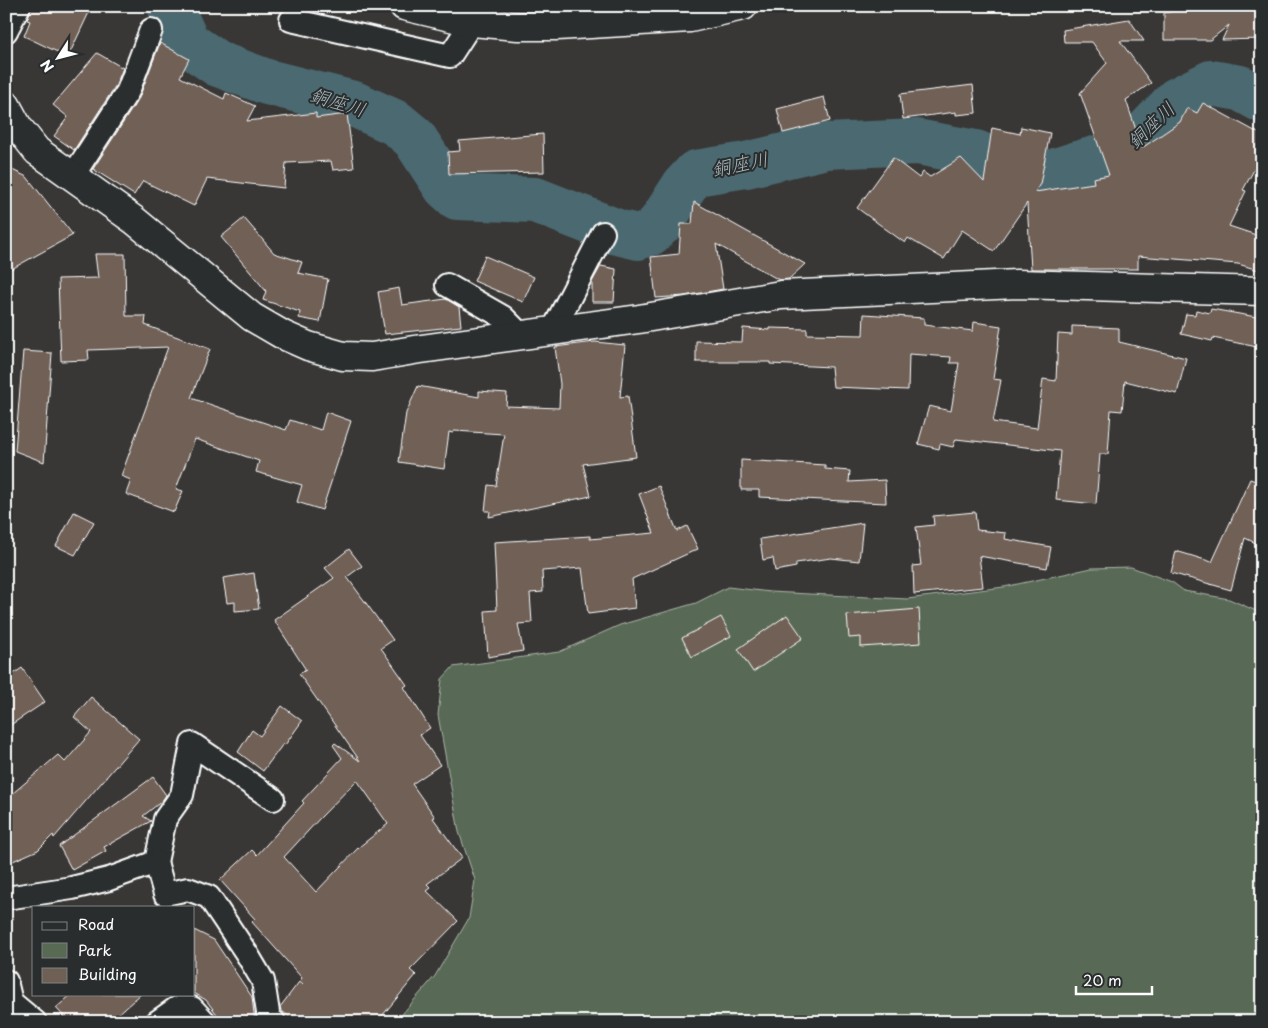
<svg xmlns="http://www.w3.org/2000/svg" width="1268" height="1028" viewBox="0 0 1268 1028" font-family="'Playpen Sans','Klee One',sans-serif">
	<rect width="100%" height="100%" fill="#383736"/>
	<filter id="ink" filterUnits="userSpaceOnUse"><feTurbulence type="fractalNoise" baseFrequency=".02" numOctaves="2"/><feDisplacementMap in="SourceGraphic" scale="10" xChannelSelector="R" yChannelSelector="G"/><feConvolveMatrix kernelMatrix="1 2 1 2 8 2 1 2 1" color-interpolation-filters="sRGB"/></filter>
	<g filter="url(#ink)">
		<path fill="#586a54" stroke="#acb4aa" d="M 1131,567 L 1172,582 L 1184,591 L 1229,599 L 1254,610 L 1262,612 L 1262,1022 L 400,1022 L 403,1013 L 435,976 L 469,918 L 475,880 L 459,832 L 438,715 L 442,679 L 453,667 L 559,652 L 620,625 L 696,603 L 728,587 L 770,592 L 907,599 L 1004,587 L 1092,568 Z"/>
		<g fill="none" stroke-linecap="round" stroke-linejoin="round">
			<path stroke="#4c6970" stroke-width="46" d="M 170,6 L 187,43 L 218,64 L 267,82 L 354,104 L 396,123 L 414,138 L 446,187 L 457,197 L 535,200 L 617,232 L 638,237 L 650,233 L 660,224 L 685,185 L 696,173 L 746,165 L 826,146 L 917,142 L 976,153 L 1031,179 L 1074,165 L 1124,151 L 1139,140 L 1177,100 L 1211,83 L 1240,88 L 1262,100"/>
		</g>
		<g fill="#6f6056" stroke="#fff" fill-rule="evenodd">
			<path d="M 32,6 L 92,6 L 68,57 L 24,36 L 30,21 L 27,20 Z"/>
			<path d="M 1174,6 L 1262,6 L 1262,39 L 1222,40 L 1229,25 L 1210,40 L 1164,40 L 1164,13 L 1174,11 Z"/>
			<path d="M 1129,19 L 1144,41 L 1120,41 L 1151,83 L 1126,100 L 1142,148 L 1180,122 L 1187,108 L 1197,113 L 1203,103 L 1262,135 L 1262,155 L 1243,190 L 1246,191 L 1229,226 L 1262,237 L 1262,271 L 1238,264 L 1138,256 L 1138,269 L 1031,269 L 1027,203 L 994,251 L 962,230 L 944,259 L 908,238 L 905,243 L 857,208 L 893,158 L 919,178 L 923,172 L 930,177 L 961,158 L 984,182 L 992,128 L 1020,134 L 1021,127 L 1050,133 L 1040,184 L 1035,192 L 1094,183 L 1093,178 L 1109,175 L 1080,93 L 1107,63 L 1092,42 L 1064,42 L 1063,30 Z"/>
			<path d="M 160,43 L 189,59 L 180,77 L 224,99 L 226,93 L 255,106 L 247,121 L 316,113 L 316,118 L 347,114 L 354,168 L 333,170 L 331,161 L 286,163 L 284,188 L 207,179 L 194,206 L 143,181 L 134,195 L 93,169 L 139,98 Z"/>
			<path d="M 97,53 L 123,68 L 116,85 L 74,150 L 54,136 L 68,117 L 53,105 Z"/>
			<path d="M 973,85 L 976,113 L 956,115 L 956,112 L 903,119 L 900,94 Z"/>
			<path d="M 824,97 L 830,121 L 783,133 L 777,109 Z"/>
			<path d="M 543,134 L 544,172 L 449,174 L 448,152 L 460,151 L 459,141 Z"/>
			<path d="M 6,167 L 27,177 L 73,235 L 6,272 Z"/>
			<path d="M 694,202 L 805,264 L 789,279 L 779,280 L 716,244 L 723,289 L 684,296 L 656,298 L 651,257 L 679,254 L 681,224 L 692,224 Z"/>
			<path d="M 244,218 L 274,253 L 302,262 L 298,273 L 328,279 L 320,322 L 299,318 L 300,312 L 263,300 L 266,291 L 221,237 Z"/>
			<path d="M 95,254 L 125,254 L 126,316 L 146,316 L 145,325 L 210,349 L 191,398 L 286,430 L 290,420 L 321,430 L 326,412 L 351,421 L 322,510 L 297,502 L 302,485 L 256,472 L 259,461 L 195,439 L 176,489 L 183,491 L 174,512 L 126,494 L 131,480 L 121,476 L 168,347 L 88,350 L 89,360 L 61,361 L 58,279 L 98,278 Z"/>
			<path d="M 485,256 L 534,277 L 523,302 L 474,281 Z"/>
			<path d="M 601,266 L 616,269 L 614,302 L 592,302 L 592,282 Z"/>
			<path d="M 399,288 L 402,305 L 446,299 L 459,307 L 461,326 L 385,334 L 378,292 Z"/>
			<path d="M 1211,309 L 1262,318 L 1262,348 L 1213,338 L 1212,341 L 1181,334 L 1186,314 L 1195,315 L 1196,310 L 1210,313 Z"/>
			<path d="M 864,314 L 924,318 L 924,325 L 973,331 L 974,322 L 1001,326 L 993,379 L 1001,380 L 993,422 L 1037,428 L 1043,379 L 1056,381 L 1058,334 L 1072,335 L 1072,326 L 1119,328 L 1119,342 L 1186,358 L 1177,394 L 1125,381 L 1122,411 L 1111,410 L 1108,454 L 1100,454 L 1096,504 L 1056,500 L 1060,451 L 956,439 L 953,447 L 940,444 L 939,449 L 918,444 L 929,406 L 951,411 L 959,363 L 950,363 L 951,357 L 909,354 L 908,390 L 833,387 L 831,367 L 770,364 L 770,362 L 696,362 L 696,341 L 742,342 L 743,328 L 770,330 L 770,328 L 807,329 L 807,334 L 863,335 Z"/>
			<path d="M 595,342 L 625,345 L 620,397 L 628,396 L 636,457 L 583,464 L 591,496 L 489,517 L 490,511 L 485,511 L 488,485 L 496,486 L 504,434 L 454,431 L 453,433 L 449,432 L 444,469 L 399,462 L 406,413 L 418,386 L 479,397 L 479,391 L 507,393 L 506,406 L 559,408 L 560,384 L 555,347 Z"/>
			<path d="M 23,351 L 52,353 L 44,462 L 15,451 Z"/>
			<path d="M 741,460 L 825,465 L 825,469 L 850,471 L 849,482 L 885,480 L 886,503 L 759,497 L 759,490 L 741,490 Z"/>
			<path d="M 1250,479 L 1261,483 L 1255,506 L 1262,509 L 1262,546 L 1245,538 L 1231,590 L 1171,573 L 1176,551 L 1212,562 Z"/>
			<path d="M 659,486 L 677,531 L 687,526 L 698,549 L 632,579 L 635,608 L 588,614 L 582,568 L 542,571 L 543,592 L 530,593 L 532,623 L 518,624 L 523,651 L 488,657 L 485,611 L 497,610 L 494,542 L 590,536 L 590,539 L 654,533 L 639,494 Z"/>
			<path d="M 74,512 L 94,522 L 75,555 L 56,546 Z"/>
			<path d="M 975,512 L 977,530 L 1006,533 L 1005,539 L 1051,547 L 1047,568 L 979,556 L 983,587 L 914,594 L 913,566 L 921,565 L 916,527 L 934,525 L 933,516 Z"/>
			<path d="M 863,523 L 859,561 L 831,558 L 796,563 L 796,567 L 775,571 L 773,558 L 763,560 L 760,539 Z"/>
			<path d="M 349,549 L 362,566 L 347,577 L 393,640 L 381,648 L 407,685 L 404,687 L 430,728 L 420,735 L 440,765 L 412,784 L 435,817 L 433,818 L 462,858 L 427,884 L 431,888 L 427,891 L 458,921 L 410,970 L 416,975 L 377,1022 L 295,1022 L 281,1010 L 280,1007 L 299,982 L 303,984 L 300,981 L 302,978 L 252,922 L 255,919 L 220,880 L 252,850 L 257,855 L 304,803 L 302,801 L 342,758 L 333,745 L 335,743 L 360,761 L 299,674 L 306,670 L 274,620 L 334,578 L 325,568 ZM 357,780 L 388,824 L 359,847 L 316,892 L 284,857 L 320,818 Z"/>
			<path d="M 254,573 L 259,609 L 235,611 L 235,602 L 227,603 L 223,578 Z"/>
			<path d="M 919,609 L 921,643 L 861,647 L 861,637 L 849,638 L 847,615 Z"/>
			<path d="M 787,615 L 803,638 L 753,672 L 738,649 Z"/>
			<path d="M 721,617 L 731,636 L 692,657 L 682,638 Z"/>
			<path d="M 22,668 L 45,702 L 6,728 L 6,679 Z"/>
			<path d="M 91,697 L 139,739 L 54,838 L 53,835 L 38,850 L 6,864 L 6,799 L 58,755 L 65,762 L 91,732 L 74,717 Z"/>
			<path d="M 282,706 L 302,721 L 285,745 L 283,744 L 263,771 L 238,752 L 252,730 L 260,736 Z"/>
			<path d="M 153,777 L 166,795 L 162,801 L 143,816 L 151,821 L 104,847 L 106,851 L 72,870 L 59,846 Z"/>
			<path d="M 194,930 L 214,940 L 252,997 L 255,1022 L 223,1022 L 206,1000 L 194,993 Z"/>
			<path d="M 72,994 L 141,994 L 109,1022 L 69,1022 L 56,1008 Z"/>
		</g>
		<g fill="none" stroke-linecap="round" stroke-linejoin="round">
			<defs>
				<g id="minor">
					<path d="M 291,20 L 450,56 L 472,22"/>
					<path d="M 6,31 L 19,6"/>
					<path d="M 72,177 L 128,91 L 151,30"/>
					<path d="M 447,285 L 503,317 L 521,335"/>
					<path d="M 553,330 L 603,233"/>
					<path d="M 156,862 L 165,819 L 182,795 L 192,744 L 273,799"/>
					<path d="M 6,898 L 72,888 L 109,879 L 156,862 L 165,894 L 188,889 L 209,897 L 247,954 L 263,981 L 269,1019 L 274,1022"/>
					<path d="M 6,981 L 11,1002 L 6,1015"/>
					<path d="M 11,1002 L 35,1022"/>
					<path d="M 157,1022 L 177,1008 L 192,1008 L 205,1022"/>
				</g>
				<g id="tertiary">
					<path d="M 404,6 L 472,22 L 518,26 L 557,26 L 690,18 L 743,6"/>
					<path d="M 6,105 L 18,127 L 37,151 L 134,220 L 252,317 L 283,335 L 308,346 L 343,356 L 372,357 L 414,350 L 639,319 L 781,295 L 1017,284 L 1262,291"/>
				</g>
			</defs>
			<use href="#minor" stroke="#fff" stroke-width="26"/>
			<use href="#tertiary" stroke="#fff" stroke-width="31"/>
			<use href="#minor" stroke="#2a2d2e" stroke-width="22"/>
			<use href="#tertiary" stroke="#2a2d2e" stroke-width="28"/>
		</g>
	</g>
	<g text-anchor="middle" stroke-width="4" stroke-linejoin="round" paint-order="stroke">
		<g font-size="19" font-style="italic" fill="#a6b4b8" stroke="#2a2d2e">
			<text transform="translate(338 102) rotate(17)" y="7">銅座川</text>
			<text transform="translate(1151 125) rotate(-44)" y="7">銅座川</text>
			<text transform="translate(740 164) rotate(-11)" y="7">銅座川</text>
		</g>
	</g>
	<rect width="1268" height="1028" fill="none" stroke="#2a2d2e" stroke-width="25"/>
	<rect x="12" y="12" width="1243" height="1003" fill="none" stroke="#fff" stroke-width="2" filter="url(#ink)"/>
	<rect x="32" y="906" width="162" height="90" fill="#2a2d2e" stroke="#7f8182"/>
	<rect x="42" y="922" width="25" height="8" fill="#2a2d2e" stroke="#7f8182"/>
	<text x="78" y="930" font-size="15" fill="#ffffff">Road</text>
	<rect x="42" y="943" width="25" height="15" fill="#586a54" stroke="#7f8182"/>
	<text x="78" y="956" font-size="15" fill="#ffffff">Park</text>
	<rect x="42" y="968" width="25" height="15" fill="#6f6056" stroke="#7f8182"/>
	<text x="78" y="980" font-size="15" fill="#ffffff">Building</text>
	<g transform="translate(58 58) rotate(234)" stroke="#2a2d2e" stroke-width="4" paint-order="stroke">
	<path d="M0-4L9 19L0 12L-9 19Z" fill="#ffffff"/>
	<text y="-8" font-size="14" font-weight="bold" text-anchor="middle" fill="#ffffff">N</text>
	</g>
	<path d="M1076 986v8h76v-8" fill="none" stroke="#ffffff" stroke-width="2.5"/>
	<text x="1083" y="986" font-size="15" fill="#ffffff" stroke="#2a2d2e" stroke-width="4" paint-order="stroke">20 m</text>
</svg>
